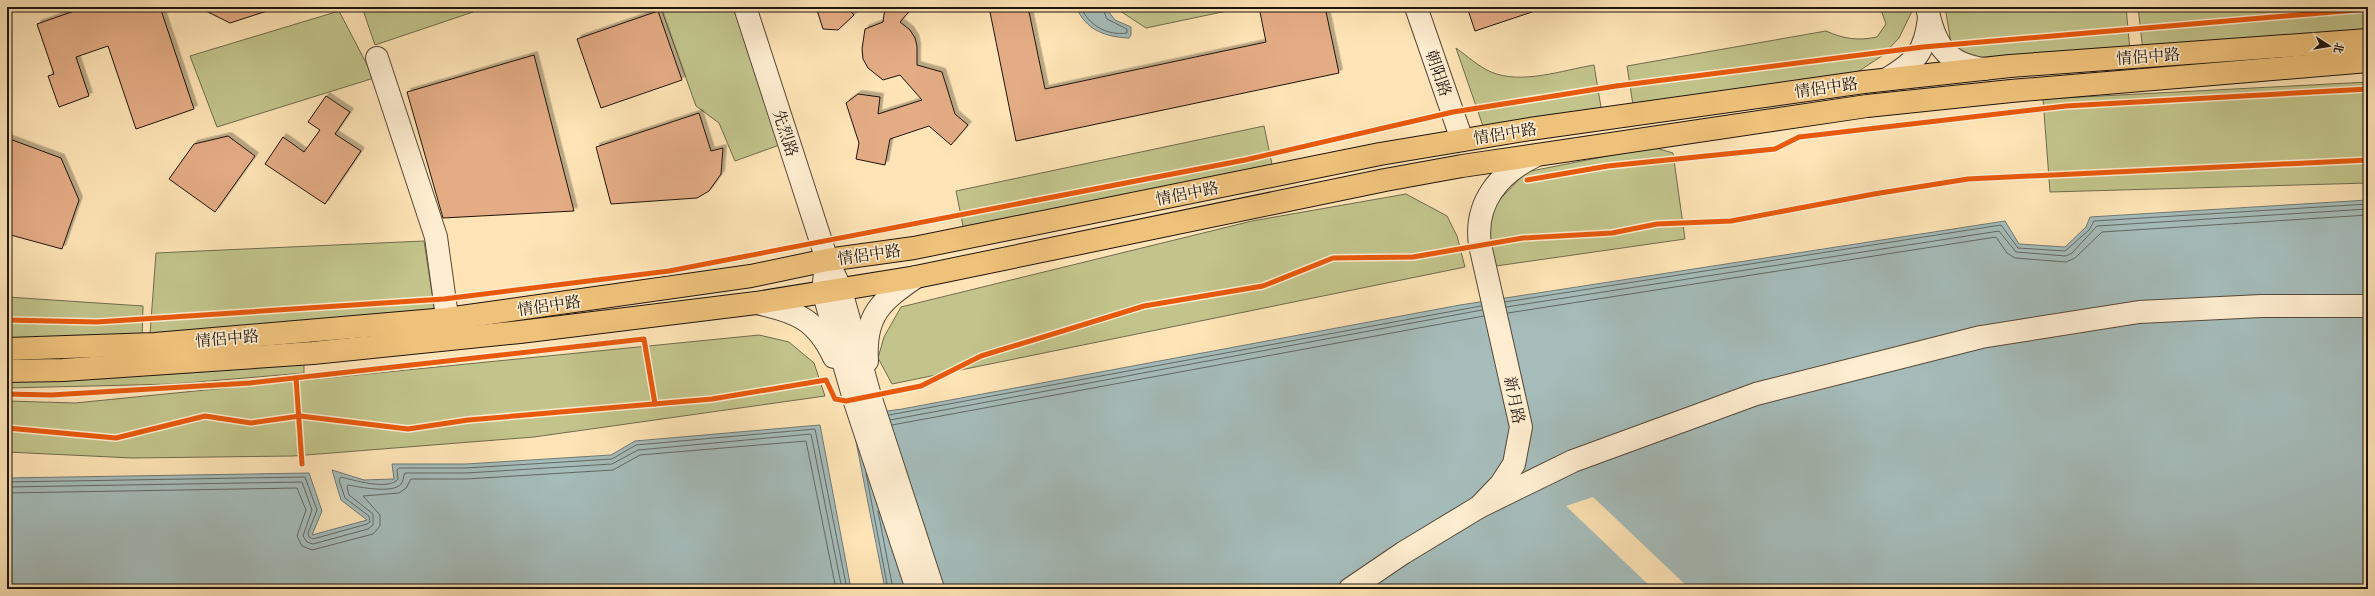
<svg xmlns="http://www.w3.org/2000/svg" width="2375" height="596" viewBox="0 0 2375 596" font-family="'Old Standard TT','Noto Serif SC',serif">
	<defs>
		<filter id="shadow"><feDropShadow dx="3.5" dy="-3.5" stdDeviation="0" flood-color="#0004"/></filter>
	</defs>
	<rect width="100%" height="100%" fill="#fee4b6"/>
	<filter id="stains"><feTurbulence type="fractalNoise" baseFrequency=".005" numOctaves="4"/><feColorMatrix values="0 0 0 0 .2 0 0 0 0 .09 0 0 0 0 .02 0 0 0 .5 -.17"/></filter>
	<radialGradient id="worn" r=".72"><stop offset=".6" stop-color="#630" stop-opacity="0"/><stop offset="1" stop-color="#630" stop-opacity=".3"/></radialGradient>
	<g fill="#c2c48c" stroke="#706c4c">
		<path d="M 362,7 L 472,7 L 473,12 L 375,45 Z"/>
		<path d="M 664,7 L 741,7 L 785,143 L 735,161 L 719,123 L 696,106 L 662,11 Z"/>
		<path d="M 1114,7 L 1226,7 L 1227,11 L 1146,28 Z"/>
		<path d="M 1880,7 L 1914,7 L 1899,38 L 1882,56 L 1848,78 L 1633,105 L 1627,66 L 1826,31 C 1844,39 1858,41 1877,37 L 1886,24 Z"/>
		<path d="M 1945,7 L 2126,7 L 2130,51 L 1955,67 Z"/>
		<path d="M 2138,7 L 2368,7 L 2368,35 L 2143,51 Z"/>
		<path d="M 339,11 L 374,78 L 217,127 L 190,56 Z"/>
		<path d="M 1456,48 C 1467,56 1478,66 1491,72 C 1522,85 1563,70 1594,65 L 1602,113 L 1485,132 Z"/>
		<path d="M 2368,82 L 2368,183 L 2050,192 L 2043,99 Z"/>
		<path d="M 1264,126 L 1273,169 L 964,231 L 956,191 Z"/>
		<path d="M 1653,147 L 1673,153 L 1685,239 L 1496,266 L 1485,215 L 1526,172 Z"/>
		<path d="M 1406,194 L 1447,216 L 1457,236 L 1465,267 L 892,384 L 878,358 L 884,337 L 901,307 L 1252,221 Z"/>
		<path d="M 424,241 L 435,313 L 150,334 L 156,253 Z"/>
		<path d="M 7,297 L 143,306 L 142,342 L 7,345 Z"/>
		<path d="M 759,335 L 789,342 L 814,363 L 825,396 L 534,437 L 293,456 L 132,458 L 7,452 L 7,401 L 75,403 Z"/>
		<path d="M 304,364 L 304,373 L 174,384 L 7,388 L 7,379 C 106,380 205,372 304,364 Z"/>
	</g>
	<g fill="#a5bcba" stroke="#6f7975">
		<path d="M 1076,7 L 1105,7 L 1115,20 L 1131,27 L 1131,35 L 1129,38 C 1105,37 1086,30 1076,7 Z"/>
		<path d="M 2368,200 L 2368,589 L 885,589 L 851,416 L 902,409 L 1460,305 L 2005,221 L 2019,244 L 2065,247 L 2086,227 L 2090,217 Z"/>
		<path d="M 820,425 L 851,589 L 7,589 L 7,478 L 309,473 L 322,511 L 312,535 L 367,520 L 341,500 L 332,470 L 364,480 L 394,479 L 392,464 L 466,464 L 611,455 L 635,441 Z"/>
	</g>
	<path fill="#fee4b6" d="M 1593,497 L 1690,589 L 1653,589 L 1566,506 Z"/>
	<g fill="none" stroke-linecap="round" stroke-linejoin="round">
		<g stroke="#626864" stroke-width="1">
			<path d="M 1081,7 C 1088,25 1107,36 1127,33 L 1127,29 L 1107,19 L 1102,7"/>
			<path d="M 1505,302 L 2001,225 L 2018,248 L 2065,251 L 2089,230 L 2094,221 L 2368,204"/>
			<path d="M 1506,307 L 1999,231 L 2016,252 L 2066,256 L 2072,253 L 2097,226 L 2368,209"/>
			<path d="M 1508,313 L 1996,237 L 2007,253 L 2015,258 L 2066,262 L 2075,258 L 2102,232 L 2368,215"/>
			<path d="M 889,415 L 1481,306"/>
			<path d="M 890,420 L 1482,310"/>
			<path d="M 892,425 L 1484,316"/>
			<path d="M 866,473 L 888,589"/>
			<path d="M 7,482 L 305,477 L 317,510 L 308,533 L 309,537 L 313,539 L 367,524 L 370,522 L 369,516 L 345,498 L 339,480 L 341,477 C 353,480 389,491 398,479 L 397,470 L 399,468 L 466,468 L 612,459 L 636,445 L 815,429 L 847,589"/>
			<path d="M 7,487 L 302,482 L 312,510 L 303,536 L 307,542 L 313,544 L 368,529 L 373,525 L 373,514 L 349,495 L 347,487 L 348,485 C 359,487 393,494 401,484 C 404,481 403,476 405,473 L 466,473 L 612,464 L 638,450 L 811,434 L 842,589"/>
			<path d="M 7,493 L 297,488 L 306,510 L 297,536 L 302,546 L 312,550 L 373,534 L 380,526 L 380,515 L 363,496 L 399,493 L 406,488 L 411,479 L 466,479 L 613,470 L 640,455 L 806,441 L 836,589"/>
			<path d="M 878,511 L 893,589"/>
		</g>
	</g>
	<g fill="#e4ac85" stroke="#1e140d" filter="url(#shadow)">
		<path d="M 86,7 L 160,7 L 194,109 L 136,129 L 108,46 L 76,57 L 89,96 L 59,107 L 48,76 L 54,74 L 37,24 Z"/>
		<path d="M 198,7 L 270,7 L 270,10 L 230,23 Z"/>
		<path d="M 816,7 L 847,7 L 854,15 L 838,30 L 823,29 Z"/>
		<path d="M 885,7 L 913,7 L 900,22 L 910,30 L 915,38 L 917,46 L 917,65 L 942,72 L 955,114 L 968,125 L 951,145 L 929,126 L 890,139 L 885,165 L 856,159 L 859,143 L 846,103 L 858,94 L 880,97 L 878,114 L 922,100 L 900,75 L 883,80 L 868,68 L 863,59 L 862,49 L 865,29 L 883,22 Z"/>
		<path d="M 989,7 L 1028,7 L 1045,89 L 1266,42 L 1259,7 L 1325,7 L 1339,73 L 1016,141 Z"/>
		<path d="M 1467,7 L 1537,7 L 1538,10 L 1475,31 Z"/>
		<path d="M 658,11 L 682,80 L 601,108 L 577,39 Z"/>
		<path d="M 534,55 L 574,211 L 443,218 L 407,92 Z"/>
		<path d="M 326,96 L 350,112 L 335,134 L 361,151 L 325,204 L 265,164 L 283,137 L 304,152 L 320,130 L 308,122 Z"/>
		<path d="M 699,113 L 711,151 L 723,148 L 721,174 L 709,191 L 697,198 L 611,204 L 596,147 Z"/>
		<path d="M 228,136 L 255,156 L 215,212 L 169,179 L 194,144 Z"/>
		<path d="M 7,138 L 61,158 L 79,200 L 62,249 L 7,234 Z"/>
	</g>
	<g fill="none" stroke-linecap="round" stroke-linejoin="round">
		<defs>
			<g id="minor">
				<path d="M 745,7 L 827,260 L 840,287 L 870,396 L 933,589"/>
				<path d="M 1416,7 L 1462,140"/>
				<path d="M 1927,7 C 1934,43 1945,64 1984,69"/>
				<path d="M 377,58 L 436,237 L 450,338"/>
				<path d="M 1887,79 C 1916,62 1925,52 1929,18"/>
				<path d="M 825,273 L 823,291 L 854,399 L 917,589"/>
				<path d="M 757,303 C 797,312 816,319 834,357"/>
				<path d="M 867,361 C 864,315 881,301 916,277"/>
				<path d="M 1479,507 L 1573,461 L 1756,394 L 1981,337 L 2139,312 L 2261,306 L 2368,306"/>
				<path d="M 1350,589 L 1403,553 L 1479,507 L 1501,484 L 1514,464 L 1521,427 L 1480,245 C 1474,203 1499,173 1535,156"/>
			</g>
			<g id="highway">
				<path d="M 7,349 L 155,344 L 447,319 L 751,276 L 827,260 L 914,248 L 1380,154 L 1530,129 L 1864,82 L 2010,66 L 2368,40"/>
				<path d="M 7,371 L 63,370 L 313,353 L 520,332 L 756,303 L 916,277 L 1385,180 L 1462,166 L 1867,106 L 2011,91 L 2368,61"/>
			</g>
		</defs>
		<use href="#minor" stroke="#564837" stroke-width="24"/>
		<use href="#highway" stroke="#1e140d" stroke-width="24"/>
		<use href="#minor" stroke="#feedd0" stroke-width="22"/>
		<use href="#highway" stroke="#efc27b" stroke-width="22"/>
		<defs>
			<g id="cycleway">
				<path d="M 1527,180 L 1608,166 L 1775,149 L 1799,137 L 2066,106 L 2368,89"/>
				<path d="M 7,320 L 97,322 L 444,299 L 669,271 L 1245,160 L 1453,112 L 1616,86 L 1923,47 L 2368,9"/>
				<path d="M 296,378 L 302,464"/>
				<path d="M 7,394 L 51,395 L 250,383 L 644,339 L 655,404"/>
				<path d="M 7,428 L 116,438 L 205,416 L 251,423 L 300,416 L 408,429 L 468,420 L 712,399 L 826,380 L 835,399 L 846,401 L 921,386 L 981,356 L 1144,306 L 1263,286 L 1333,258 L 1413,257 L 1523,238 L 1612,233 L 1657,224 L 1731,221 L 1874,194 L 1968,179 L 2368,160"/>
			</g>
		</defs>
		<use href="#cycleway" stroke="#feedd0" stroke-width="8"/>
		<use href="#cycleway" stroke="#e8590c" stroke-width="5"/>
	</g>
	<g text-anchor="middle" stroke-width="3.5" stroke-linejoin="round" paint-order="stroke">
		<g font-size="16" fill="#1e140d" stroke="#feedd0">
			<text transform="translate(2148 56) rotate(-4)" y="6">情侶中路</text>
			<text transform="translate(1439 73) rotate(71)" y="6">朝阳路</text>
			<text transform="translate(1826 87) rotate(-8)" y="6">情侶中路</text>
			<text transform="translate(786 133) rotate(72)" y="6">先烈路</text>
			<text transform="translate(1505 133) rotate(-9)" y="6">情侶中路</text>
			<text transform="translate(1187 193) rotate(-11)" y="6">情侶中路</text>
			<text transform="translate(869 254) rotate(-8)" y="6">情侶中路</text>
			<text transform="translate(549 305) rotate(-8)" y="6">情侶中路</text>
			<text transform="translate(227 338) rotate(-5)" y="6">情侶中路</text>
			<text transform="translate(1515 400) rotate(79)" y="6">新月路</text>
		</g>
	</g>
	<rect width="2375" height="596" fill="none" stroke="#fee4b6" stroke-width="24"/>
	<rect x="8" y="8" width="2359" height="580" fill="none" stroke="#1e140d" stroke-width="2"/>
	<rect x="12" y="12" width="2351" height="572" fill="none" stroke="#1e140d"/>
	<g transform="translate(2329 46) rotate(102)" stroke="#feedd0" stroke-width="3" paint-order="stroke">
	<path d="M0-3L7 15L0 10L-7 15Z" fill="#1e140d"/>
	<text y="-6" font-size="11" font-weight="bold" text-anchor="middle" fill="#1e140d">北</text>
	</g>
	<rect width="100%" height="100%" filter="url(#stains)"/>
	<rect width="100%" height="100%" fill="url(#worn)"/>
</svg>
